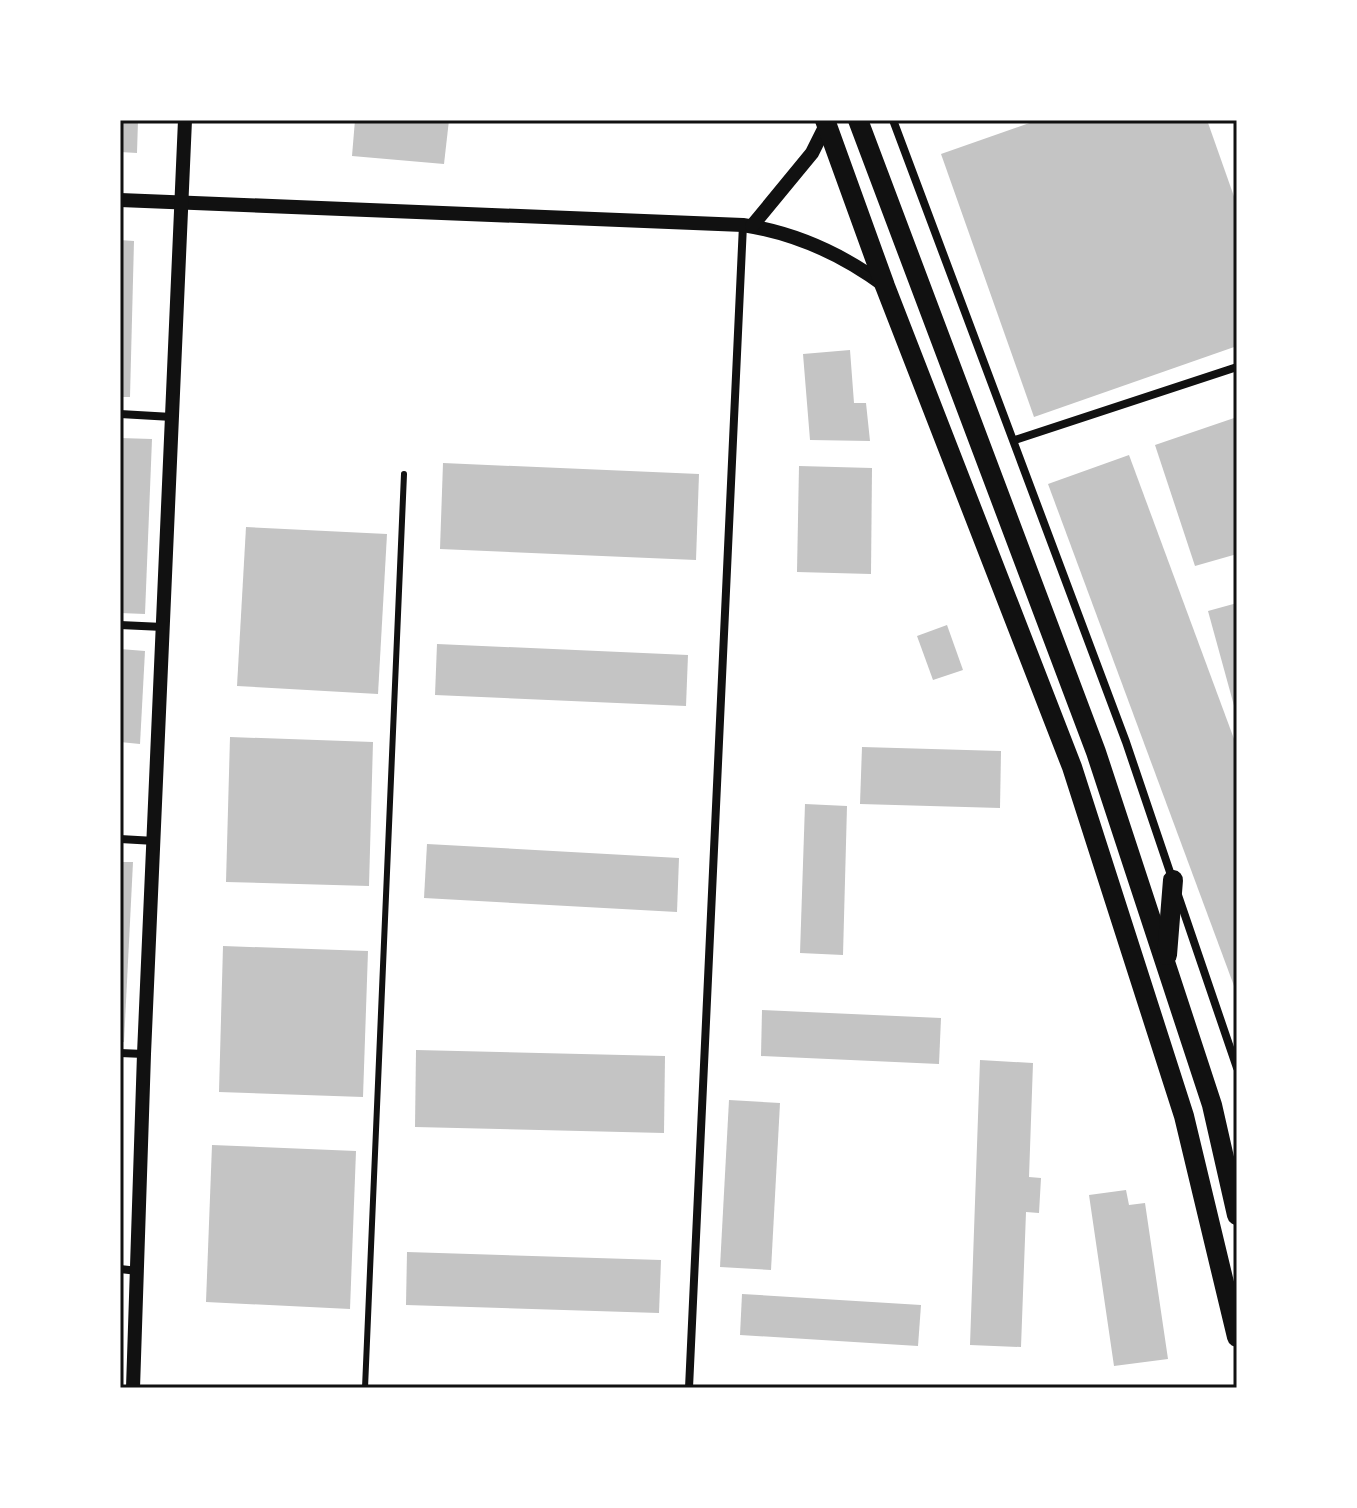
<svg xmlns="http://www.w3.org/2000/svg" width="1357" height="1508" viewBox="0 0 1357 1508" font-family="'PT Serif',serif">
	<rect width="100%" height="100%" fill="#fff"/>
	<g fill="#c4c4c4">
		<path d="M 120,120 L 138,120 L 137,153 L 120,152 Z"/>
		<path d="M 355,120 L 449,120 L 444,164 L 352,156 Z"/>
		<path d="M 1038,120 L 1207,120 L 1237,205 L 1237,346 L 1034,417 L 941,154 Z"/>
		<path d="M 120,240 L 134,241 L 130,397 L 120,397 Z"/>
		<path d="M 850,350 L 854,403 L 866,403 L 870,441 L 810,440 L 803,354 Z"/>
		<path d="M 1237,417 L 1237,554 L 1195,566 L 1155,445 Z"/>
		<path d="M 120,438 L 152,439 L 145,614 L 120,613 Z"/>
		<path d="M 1129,455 L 1237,747 L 1237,994 L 1048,484 Z"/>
		<path d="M 443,463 L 699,474 L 696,560 L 440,549 Z"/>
		<path d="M 799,466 L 872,468 L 871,574 L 797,572 Z"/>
		<path d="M 246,527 L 387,534 L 378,694 L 237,686 Z"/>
		<path d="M 1237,603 L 1237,713 L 1236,713 L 1208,611 Z"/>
		<path d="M 947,625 L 963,670 L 933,680 L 917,636 Z"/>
		<path d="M 437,644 L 688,655 L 686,706 L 435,695 Z"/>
		<path d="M 120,649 L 145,651 L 140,744 L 120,742 Z"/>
		<path d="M 230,737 L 373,742 L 369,886 L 226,882 Z"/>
		<path d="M 862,747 L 1001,751 L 1000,808 L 860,804 Z"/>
		<path d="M 805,804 L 847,806 L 843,955 L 800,953 Z"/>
		<path d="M 427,844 L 679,858 L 677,912 L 424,898 Z"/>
		<path d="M 120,862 L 133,862 L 124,1042 L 120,1042 Z"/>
		<path d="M 223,946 L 368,951 L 363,1097 L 219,1092 Z"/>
		<path d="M 762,1010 L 941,1018 L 939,1064 L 761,1056 Z"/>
		<path d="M 416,1050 L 665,1056 L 664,1133 L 415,1127 Z"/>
		<path d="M 980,1060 L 1033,1063 L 1029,1177 L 1041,1178 L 1039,1213 L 1026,1212 L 1021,1347 L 970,1345 Z"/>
		<path d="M 729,1100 L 780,1103 L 771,1270 L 720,1267 Z"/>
		<path d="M 212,1145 L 356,1151 L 350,1309 L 206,1302 Z"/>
		<path d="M 1126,1190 L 1129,1205 L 1145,1203 L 1168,1359 L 1114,1366 L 1089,1195 Z"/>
		<path d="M 407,1252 L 661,1260 L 659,1313 L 406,1305 Z"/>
		<path d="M 742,1294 L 921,1305 L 918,1346 L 740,1335 Z"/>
	</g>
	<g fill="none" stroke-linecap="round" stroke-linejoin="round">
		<path stroke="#111" stroke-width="6" d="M 365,1388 L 404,474"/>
		<g stroke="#111" stroke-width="8">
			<path d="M 893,120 L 1126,742 L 1172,878"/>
			<path d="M 120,414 L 172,417"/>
			<path d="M 1015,440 L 1237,367"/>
			<path d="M 120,625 L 163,627"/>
			<path d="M 120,839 L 155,841"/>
			<path d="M 1178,895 L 1237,1068"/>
			<path d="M 120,1053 L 144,1054"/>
			<path d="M 120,1269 L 138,1271"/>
			<path d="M 689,1388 L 743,225"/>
		</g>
		<g stroke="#111" stroke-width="14">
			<path d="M 120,200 L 743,225 C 796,233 842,254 885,286"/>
			<path d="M 752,226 L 812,153 L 826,125"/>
			<path d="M 133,1388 L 144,1054 L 185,120"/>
		</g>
		<g stroke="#111" stroke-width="20">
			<path d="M 825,120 L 885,286 L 1072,767 L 1184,1116 L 1237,1337"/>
			<path d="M 858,120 L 1096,752 L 1212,1105 L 1237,1215"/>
			<path d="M 1167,955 L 1173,880"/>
		</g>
	</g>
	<rect width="1357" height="1508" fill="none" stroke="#ffffff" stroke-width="244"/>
	<rect x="122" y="122" width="1113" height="1264" fill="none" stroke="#111" stroke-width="3"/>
</svg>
